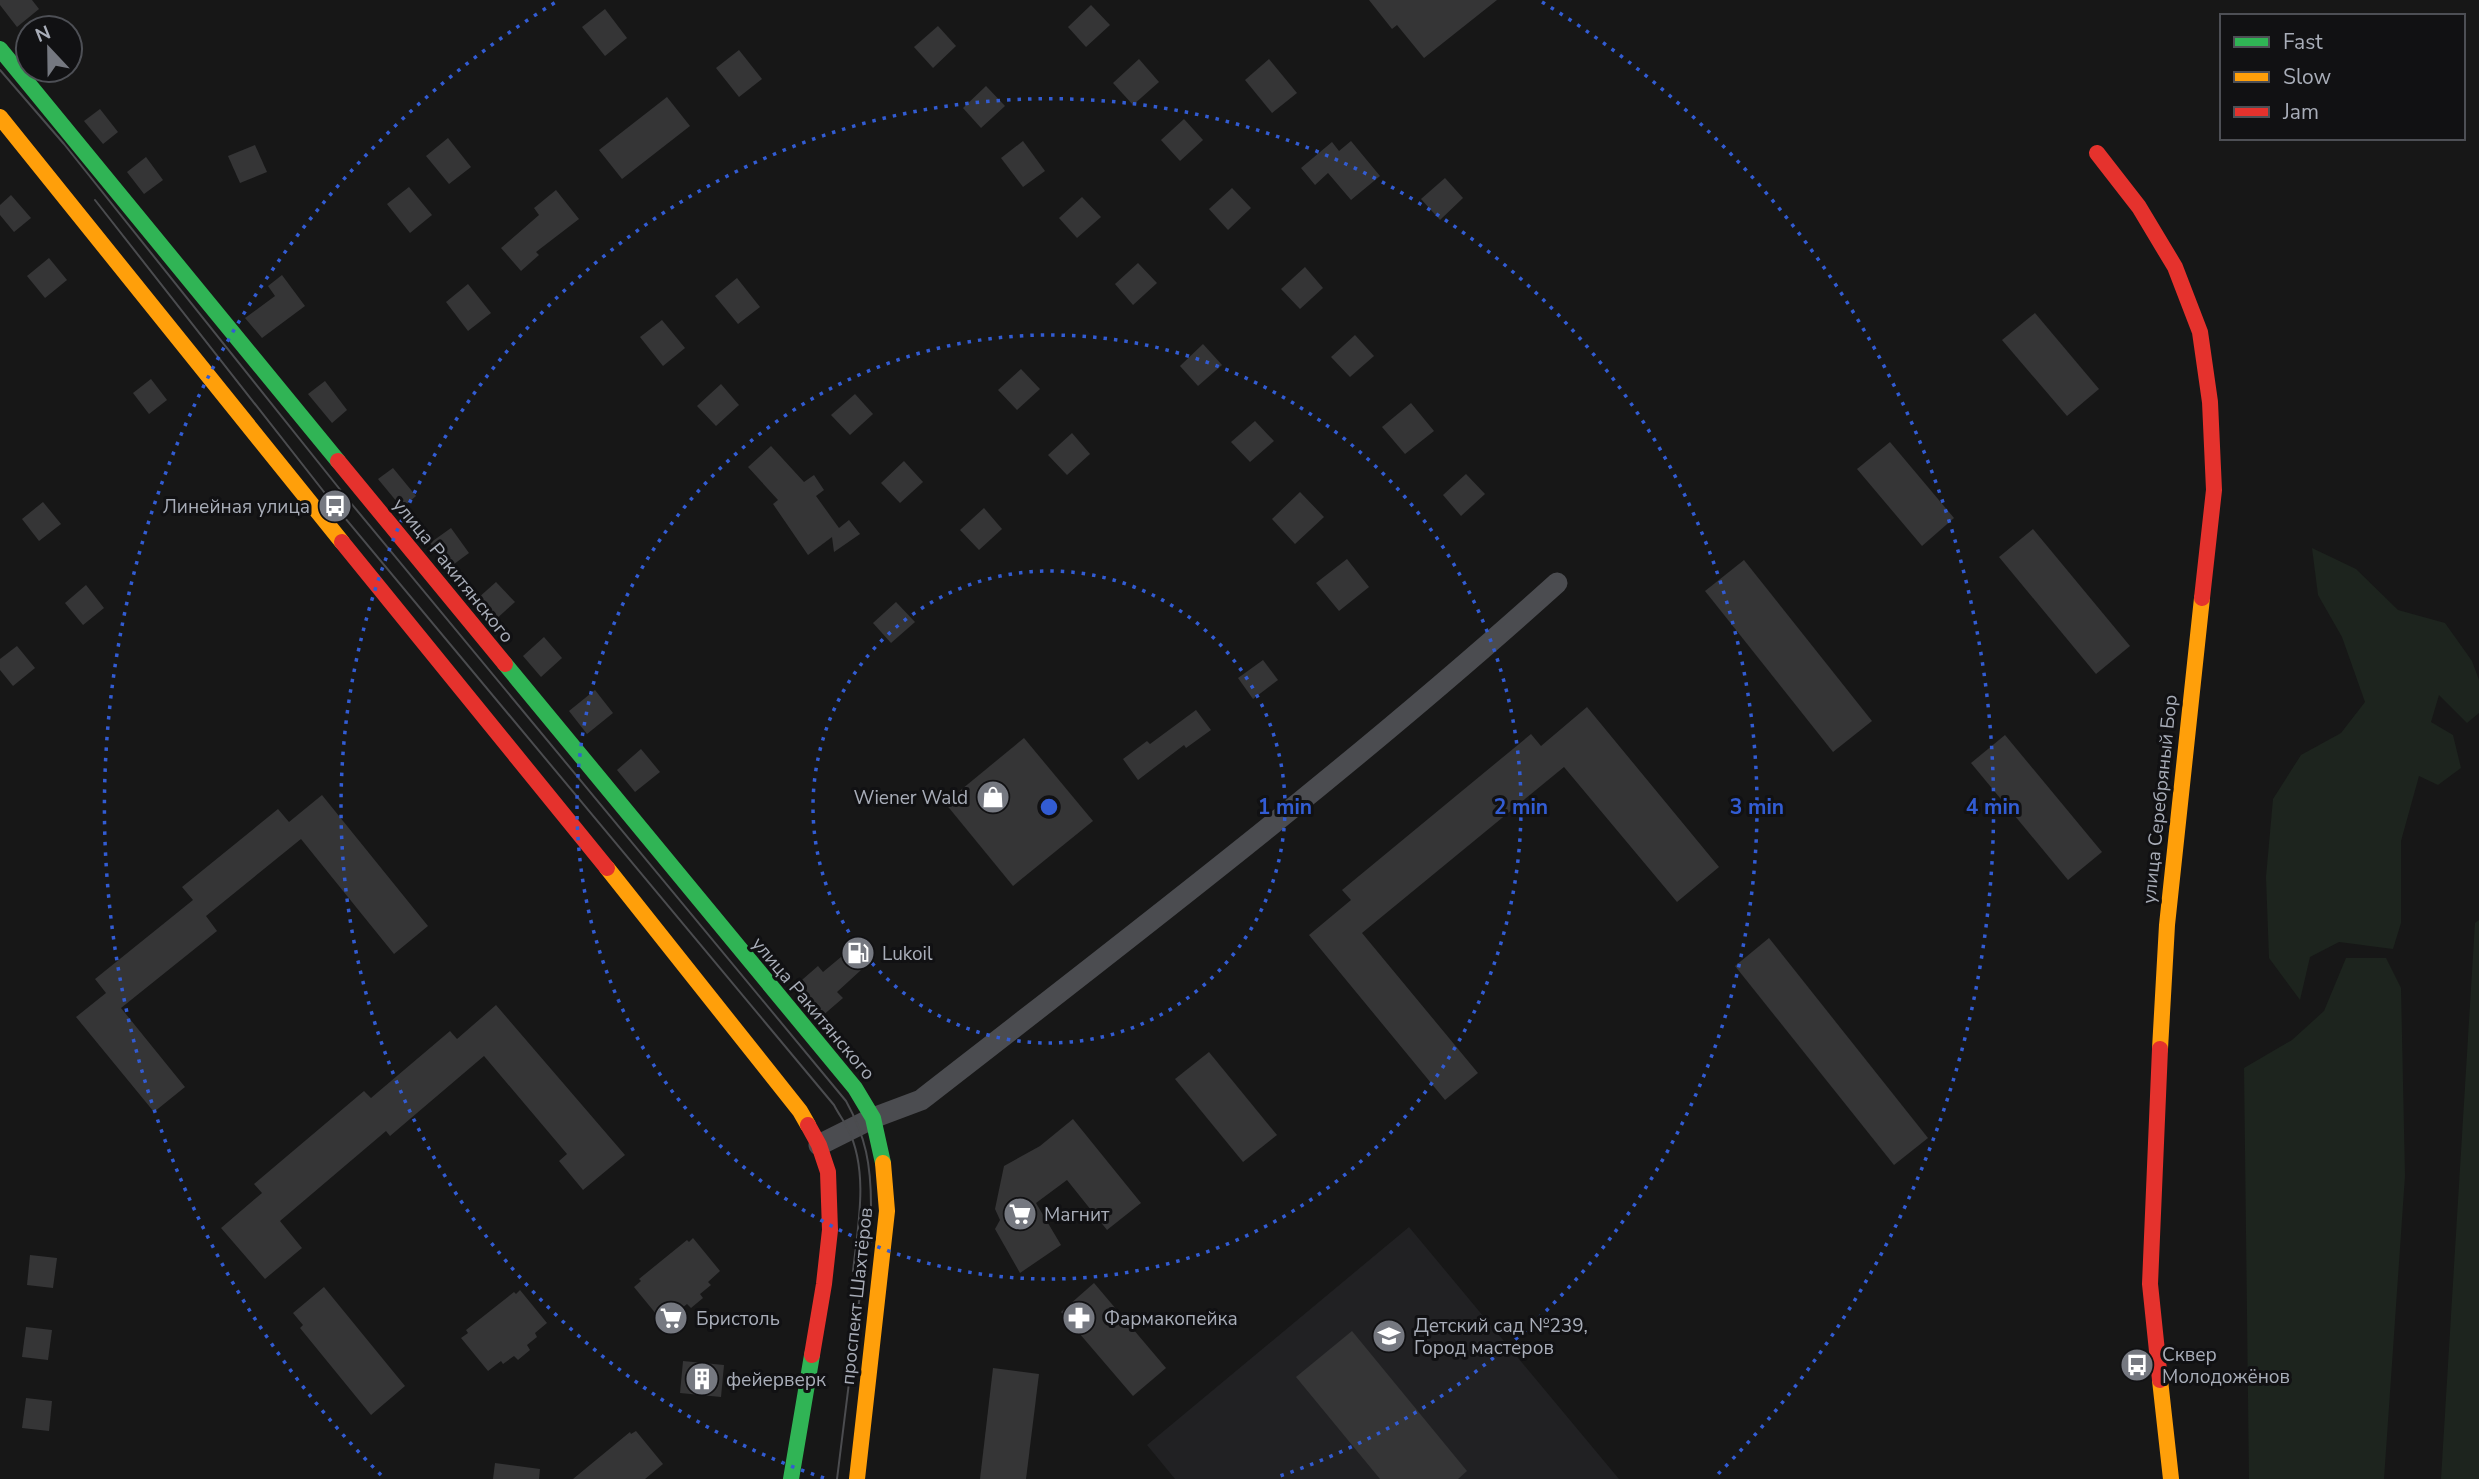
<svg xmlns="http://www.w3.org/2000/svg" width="2479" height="1479" viewBox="0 0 2479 1479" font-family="'Nunito Sans',sans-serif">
	<rect width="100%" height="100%" fill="#171717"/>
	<path fill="#212123" d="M 1409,1227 L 1619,1479 L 1175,1479 L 1147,1445 Z"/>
	<g fill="#1d241e">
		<path d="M 2312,548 L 2356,569 L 2398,610 L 2445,623 L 2472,661 L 2479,680 L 2479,713 L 2467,723 L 2439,695 L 2431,722 L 2453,735 L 2461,768 L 2438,785 L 2419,776 L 2401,841 L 2401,923 L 2393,949 L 2339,942 L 2310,957 L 2300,1000 L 2269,958 L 2266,877 L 2273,799 L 2301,755 L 2341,733 L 2365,702 L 2342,637 L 2318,595 Z"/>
		<path d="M 2479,920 L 2479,1479 L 2441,1479 L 2475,923 Z"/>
		<path d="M 2346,958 L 2386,958 L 2401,988 L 2405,1176 L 2384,1479 L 2249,1479 L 2244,1068 L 2292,1040 L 2324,1011 Z"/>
	</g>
	<g fill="#353536">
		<path d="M 0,0 L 32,0 L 39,9 L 17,27 L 0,5 Z"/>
		<path d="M 1369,0 L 1497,0 L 1424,58 L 1397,25 L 1392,29 Z"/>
		<path d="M 1091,5 L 1110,25 L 1086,47 L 1068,27 Z"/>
		<path d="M 605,9 L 627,38 L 605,56 L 582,27 Z"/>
		<path d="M 938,26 L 956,46 L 933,68 L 914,47 Z"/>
		<path d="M 739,50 L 762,79 L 739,97 L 716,68 Z"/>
		<path d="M 1139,59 L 1159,82 L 1133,105 L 1113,83 Z"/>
		<path d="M 1269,59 L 1297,93 L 1272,113 L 1245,80 Z"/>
		<path d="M 986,86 L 1005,106 L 981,128 L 963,108 Z"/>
		<path d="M 667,97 L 690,126 L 622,179 L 599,150 Z"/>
		<path d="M 100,109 L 118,132 L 103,144 L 84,121 Z"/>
		<path d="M 1184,119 L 1203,140 L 1180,161 L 1161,140 Z"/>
		<path d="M 448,138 L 471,167 L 449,184 L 426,156 Z"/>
		<path d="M 1023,141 L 1045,171 L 1023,187 L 1001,158 Z"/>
		<path d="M 1351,141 L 1380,176 L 1351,200 L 1328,173 L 1315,185 L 1301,168 L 1332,142 L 1339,151 Z"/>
		<path d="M 255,145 L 267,172 L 240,183 L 228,156 Z"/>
		<path d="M 146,157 L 163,180 L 144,194 L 127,172 Z"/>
		<path d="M 1445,178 L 1463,198 L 1440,220 L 1421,199 Z"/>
		<path d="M 409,187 L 432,215 L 410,233 L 387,204 Z"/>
		<path d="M 1232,188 L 1251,208 L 1228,230 L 1209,209 Z"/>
		<path d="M 556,190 L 579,219 L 536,252 L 539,255 L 521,271 L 501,248 L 539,215 L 534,208 Z"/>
		<path d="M 11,195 L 31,218 L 14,232 L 0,215 L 0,205 Z"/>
		<path d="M 1082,197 L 1101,217 L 1077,238 L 1059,218 Z"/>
		<path d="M 49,258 L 67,280 L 45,298 L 27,276 Z"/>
		<path d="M 1138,263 L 1157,283 L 1133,305 L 1115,284 Z"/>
		<path d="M 1305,267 L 1323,288 L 1300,309 L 1281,289 Z"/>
		<path d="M 282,275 L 305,306 L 262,338 L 245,318 L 275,296 L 268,286 Z"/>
		<path d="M 737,278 L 760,307 L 738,324 L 715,296 Z"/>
		<path d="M 468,284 L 491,313 L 468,331 L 446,302 Z"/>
		<path d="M 2035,313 L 2099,389 L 2067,416 L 2002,340 Z"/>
		<path d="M 662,320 L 685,348 L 663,366 L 640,337 Z"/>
		<path d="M 1355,335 L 1374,356 L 1350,377 L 1331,357 Z"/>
		<path d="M 1203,344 L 1222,365 L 1198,386 L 1180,366 Z"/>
		<path d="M 1021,369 L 1040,389 L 1017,410 L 998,390 Z"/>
		<path d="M 151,379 L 167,400 L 149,414 L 133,393 Z"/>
		<path d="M 325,381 L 347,410 L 332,423 L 308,394 Z"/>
		<path d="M 721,384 L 739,405 L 716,426 L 697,406 Z"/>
		<path d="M 855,394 L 873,414 L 850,435 L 831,415 Z"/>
		<path d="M 1411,403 L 1434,431 L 1405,454 L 1382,427 Z"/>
		<path d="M 1255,421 L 1274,441 L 1250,462 L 1231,442 Z"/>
		<path d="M 1072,433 L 1090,454 L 1067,475 L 1048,455 Z"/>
		<path d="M 1890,442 L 1954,518 L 1922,546 L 1857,469 Z"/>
		<path d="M 771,446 L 804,482 L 814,475 L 824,490 L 816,496 L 839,528 L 849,520 L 860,534 L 834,552 L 832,537 L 808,555 L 773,504 L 778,500 L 748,467 Z"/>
		<path d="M 904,461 L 923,482 L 900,503 L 881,483 Z"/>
		<path d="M 393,468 L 416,496 L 402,508 L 378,479 Z"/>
		<path d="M 1466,474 L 1485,494 L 1461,516 L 1443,495 Z"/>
		<path d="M 1300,492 L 1324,517 L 1295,544 L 1272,519 Z"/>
		<path d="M 43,502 L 61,524 L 39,541 L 22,519 Z"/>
		<path d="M 984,508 L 1002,529 L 979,550 L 960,530 Z"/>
		<path d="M 451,528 L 469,553 L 450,567 L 430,543 Z"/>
		<path d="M 2033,529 L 2130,646 L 2096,674 L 1999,557 Z"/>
		<path d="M 1347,559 L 1369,587 L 1339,611 L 1316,583 Z"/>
		<path d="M 1744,560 L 1872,721 L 1833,752 L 1705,591 Z"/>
		<path d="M 496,582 L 515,602 L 494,621 L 477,599 Z"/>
		<path d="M 86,585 L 104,608 L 83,625 L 65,603 Z"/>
		<path d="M 896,602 L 915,622 L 891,643 L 873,623 Z"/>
		<path d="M 544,637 L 562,658 L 541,677 L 523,656 Z"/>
		<path d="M 17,646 L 35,668 L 13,686 L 0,670 L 0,659 Z"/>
		<path d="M 1263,660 L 1278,680 L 1253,699 L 1238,678 Z"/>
		<path d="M 595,690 L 613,713 L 587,734 L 569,711 Z"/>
		<path d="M 1587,707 L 1719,867 L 1677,902 L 1564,767 L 1362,933 L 1478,1073 L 1445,1100 L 1309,935 L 1351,900 L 1342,890 L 1531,734 L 1541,746 Z"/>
		<path d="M 1196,710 L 1211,730 L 1186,748 L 1184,745 L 1138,780 L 1123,759 L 1147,741 L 1150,744 Z"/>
		<path d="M 2005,735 L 2102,852 L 2068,880 L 1971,763 Z"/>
		<path d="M 1024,738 L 1093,821 L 1013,886 L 945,803 Z"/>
		<path d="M 641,749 L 660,772 L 635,792 L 617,770 Z"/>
		<path d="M 322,795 L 428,926 L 394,954 L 301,839 L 206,916 L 217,931 L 121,1008 L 185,1087 L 154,1112 L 76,1017 L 106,993 L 95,979 L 193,900 L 182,887 L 278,809 L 289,822 Z"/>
		<path d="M 855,937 L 873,959 L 837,992 L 843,998 L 821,1017 L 795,986 L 818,966 L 823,972 L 847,952 L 842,947 Z"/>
		<path d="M 1769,938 L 1928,1138 L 1894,1165 L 1735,966 Z"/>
		<path d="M 496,1005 L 625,1155 L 583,1190 L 559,1161 L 567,1154 L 484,1056 L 390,1136 L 386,1131 L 280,1221 L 302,1248 L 265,1279 L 221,1228 L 262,1193 L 254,1184 L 364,1091 L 371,1098 L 450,1031 L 457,1039 Z"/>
		<path d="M 1209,1052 L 1277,1135 L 1243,1162 L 1175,1079 Z"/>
		<path d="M 1073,1119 L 1141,1203 L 1107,1230 L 1067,1180 L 1036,1203 L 1061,1245 L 1020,1273 L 995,1229 L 1000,1220 L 995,1209 L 1004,1166 L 1040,1146 Z"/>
		<path d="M 693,1238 L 720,1271 L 708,1282 L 711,1285 L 700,1294 L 703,1298 L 691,1308 L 687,1304 L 676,1313 L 674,1309 L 661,1320 L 634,1287 L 641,1281 L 639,1279 L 687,1240 L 689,1242 Z"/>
		<path d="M 30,1255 L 57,1258 L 53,1288 L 27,1285 Z"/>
		<path d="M 1094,1283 L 1166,1368 L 1133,1396 L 1061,1312 Z"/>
		<path d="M 324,1287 L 405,1386 L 371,1415 L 300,1328 L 303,1325 L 293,1313 Z"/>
		<path d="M 520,1290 L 547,1323 L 535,1333 L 537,1337 L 527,1345 L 530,1350 L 518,1360 L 514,1356 L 503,1364 L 501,1361 L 488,1371 L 461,1338 L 468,1333 L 466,1330 L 514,1292 L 516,1294 Z"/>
		<path d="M 26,1327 L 52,1330 L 48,1360 L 22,1357 Z"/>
		<path d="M 1352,1331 L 1467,1471 L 1458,1479 L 1380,1479 L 1296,1377 Z"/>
		<path d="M 683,1361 L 724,1365 L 721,1397 L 680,1393 Z"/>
		<path d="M 993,1368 L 1039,1374 L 1026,1479 L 980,1479 Z"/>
		<path d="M 26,1398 L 52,1401 L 49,1431 L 22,1428 Z"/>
		<path d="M 636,1431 L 663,1464 L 645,1479 L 573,1479 L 630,1432 L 631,1434 Z"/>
		<path d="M 495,1463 L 540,1469 L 539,1479 L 493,1479 Z"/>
	</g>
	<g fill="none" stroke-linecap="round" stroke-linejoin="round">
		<path stroke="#4b4c50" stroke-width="21" d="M 819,1145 L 873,1118 L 921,1100 C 1137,932 1354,766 1557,583"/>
		<g stroke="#30b455" stroke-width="16">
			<path d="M 0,49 L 338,461"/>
			<path d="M 505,664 L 855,1088 L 873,1118 L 883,1163"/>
			<path d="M 791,1479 L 812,1355"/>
		</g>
		<g stroke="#ff9f0a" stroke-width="16">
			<path d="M 0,117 L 342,542"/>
			<path d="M 607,868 L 800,1111 L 808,1125"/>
			<path d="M 2160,1049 L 2167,925 L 2202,598"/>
			<path d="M 2160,1380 L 2171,1479"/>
			<path d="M 857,1479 L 887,1211 L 883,1163"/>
		</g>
		<g stroke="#e5322d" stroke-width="16">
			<path d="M 2097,153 L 2139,207 L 2175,267 L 2200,332 L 2210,402 L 2214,490 L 2202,598"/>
			<path d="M 338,461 L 505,664"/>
			<path d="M 342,542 L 607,868"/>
			<path d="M 2160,1049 L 2150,1284 L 2160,1380"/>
			<path d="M 808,1125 L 819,1145 L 828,1172 L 830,1230 L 824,1284 L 812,1355"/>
		</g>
		<g stroke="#4b4c4f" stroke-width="2">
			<path d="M 0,70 L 64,144 L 350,502 L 846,1101 C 866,1137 871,1165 871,1206 L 837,1479"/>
			<path d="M 95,200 L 335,506 L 834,1105 C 838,1113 844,1121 848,1129 C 869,1171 858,1226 853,1271"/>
		</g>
	</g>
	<g fill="none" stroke="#325cd3" stroke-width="3.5" stroke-dasharray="3.5 7">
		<circle cx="1049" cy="807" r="236"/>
		<circle cx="1049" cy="807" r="472"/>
		<path d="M824 1478A708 708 0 1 1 1274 1478"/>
		<path d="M381 1475A944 944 0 0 1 556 2M1542 2A944 944 0 0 1 1717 1475"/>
	</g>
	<defs>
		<symbol id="bus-disc" viewBox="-11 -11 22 22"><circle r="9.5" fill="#757880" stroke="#111113"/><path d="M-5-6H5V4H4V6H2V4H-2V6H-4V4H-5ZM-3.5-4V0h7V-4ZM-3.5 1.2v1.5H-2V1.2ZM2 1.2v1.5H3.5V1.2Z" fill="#fff"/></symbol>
		<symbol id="shop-disc" viewBox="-11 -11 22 22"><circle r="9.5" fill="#757880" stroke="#111113"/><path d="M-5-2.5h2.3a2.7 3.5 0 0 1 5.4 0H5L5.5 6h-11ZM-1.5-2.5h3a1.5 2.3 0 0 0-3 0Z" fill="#fff"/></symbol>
		<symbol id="fuel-disc" viewBox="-11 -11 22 22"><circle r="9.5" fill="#757880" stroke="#111113"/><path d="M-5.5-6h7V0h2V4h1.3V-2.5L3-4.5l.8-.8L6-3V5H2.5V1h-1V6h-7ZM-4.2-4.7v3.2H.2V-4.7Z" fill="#fff"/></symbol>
		<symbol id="supermarket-disc" viewBox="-11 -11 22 22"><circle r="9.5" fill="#757880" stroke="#111113"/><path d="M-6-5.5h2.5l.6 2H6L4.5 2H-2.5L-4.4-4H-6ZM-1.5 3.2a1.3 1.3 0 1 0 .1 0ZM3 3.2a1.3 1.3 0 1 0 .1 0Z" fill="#fff"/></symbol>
		<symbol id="pharmacy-disc" viewBox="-11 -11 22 22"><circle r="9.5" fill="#757880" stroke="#111113"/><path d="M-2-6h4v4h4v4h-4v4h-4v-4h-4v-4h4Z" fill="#fff"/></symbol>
		<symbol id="school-disc" viewBox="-11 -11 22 22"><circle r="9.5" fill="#757880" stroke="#111113"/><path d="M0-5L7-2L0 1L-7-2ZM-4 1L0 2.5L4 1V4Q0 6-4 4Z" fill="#fff"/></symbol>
		<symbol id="building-disc" viewBox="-11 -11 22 22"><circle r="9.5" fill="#757880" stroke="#111113"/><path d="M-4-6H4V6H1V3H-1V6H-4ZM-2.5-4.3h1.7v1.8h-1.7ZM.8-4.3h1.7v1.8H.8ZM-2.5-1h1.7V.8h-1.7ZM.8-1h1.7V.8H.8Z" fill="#fff"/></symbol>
	</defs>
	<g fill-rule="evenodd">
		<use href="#bus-disc" x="316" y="487" width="38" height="38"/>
		<use href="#shop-disc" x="974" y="778" width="38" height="38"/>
		<use href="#fuel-disc" x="839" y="934" width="38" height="38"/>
		<use href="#supermarket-disc" x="1001" y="1195" width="38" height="38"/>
		<use href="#supermarket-disc" x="652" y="1299" width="38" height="38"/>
		<use href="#pharmacy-disc" x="1060" y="1299" width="38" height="38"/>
		<use href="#school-disc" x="1370" y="1317" width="38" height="38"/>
		<use href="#bus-disc" x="2118" y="1346" width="38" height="38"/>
		<use href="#building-disc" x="683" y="1360" width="38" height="38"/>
	</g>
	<g text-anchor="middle" stroke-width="6" stroke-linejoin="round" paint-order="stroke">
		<g font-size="19" fill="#a8adb8" stroke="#111113" text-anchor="start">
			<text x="310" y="513" text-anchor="end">Линейная улица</text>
			<text x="968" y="804" text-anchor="end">Wiener Wald</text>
			<text x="882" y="960">Lukoil</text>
			<text x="1044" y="1221">Магнит</text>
			<text x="696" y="1325">Бристоль</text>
			<text x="1104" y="1325">Фармакопейка</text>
			<text x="1414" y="1332">Детский сад №239,<tspan x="1414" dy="22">Город мастеров</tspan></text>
			<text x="2162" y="1361">Сквер<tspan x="2162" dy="22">Молодожёнов</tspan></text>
			<text x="726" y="1386">фейерверк</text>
		</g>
		<g font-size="19" fill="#a8adb8" stroke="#111113">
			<text transform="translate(454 570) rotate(51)" y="7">улица Ракитянского</text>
			<text transform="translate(2159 799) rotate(-84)" y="7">улица Серебряный Бор</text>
			<text transform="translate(814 1008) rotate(50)" y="7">улица Ракитянского</text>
			<text transform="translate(856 1296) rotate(-84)" y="7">проспект Шахтёров</text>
		</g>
	</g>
	<circle cx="1049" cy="807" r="10" fill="#325cd3" stroke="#111113" stroke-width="3.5"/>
	<g font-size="21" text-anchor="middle" font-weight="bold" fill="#325cd3" stroke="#111113" stroke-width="6" stroke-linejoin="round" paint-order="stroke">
		<text x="1285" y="814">1 min</text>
		<text x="1521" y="814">2 min</text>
		<text x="1757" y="814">3 min</text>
		<text x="1993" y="814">4 min</text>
	</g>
	<rect x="2220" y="14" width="245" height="126" fill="#111113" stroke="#4d4f55" stroke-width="2"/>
	<rect x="2234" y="37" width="35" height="10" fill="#30b455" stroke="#4d4f55" stroke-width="2"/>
	<text x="2283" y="49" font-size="21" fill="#a8adb8">Fast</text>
	<rect x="2234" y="72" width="35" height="10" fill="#ff9f0a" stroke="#4d4f55" stroke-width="2"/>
	<text x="2283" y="84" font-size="21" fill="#a8adb8">Slow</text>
	<rect x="2234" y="107" width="35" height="10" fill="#e5322d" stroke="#4d4f55" stroke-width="2"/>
	<text x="2283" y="119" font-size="21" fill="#a8adb8">Jam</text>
	<g transform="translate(49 49) rotate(338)"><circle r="33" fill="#111113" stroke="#4d4f55" stroke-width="2"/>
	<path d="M0-5L12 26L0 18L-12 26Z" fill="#757880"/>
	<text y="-10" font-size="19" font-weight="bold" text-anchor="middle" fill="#a8adb8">N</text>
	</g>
</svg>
